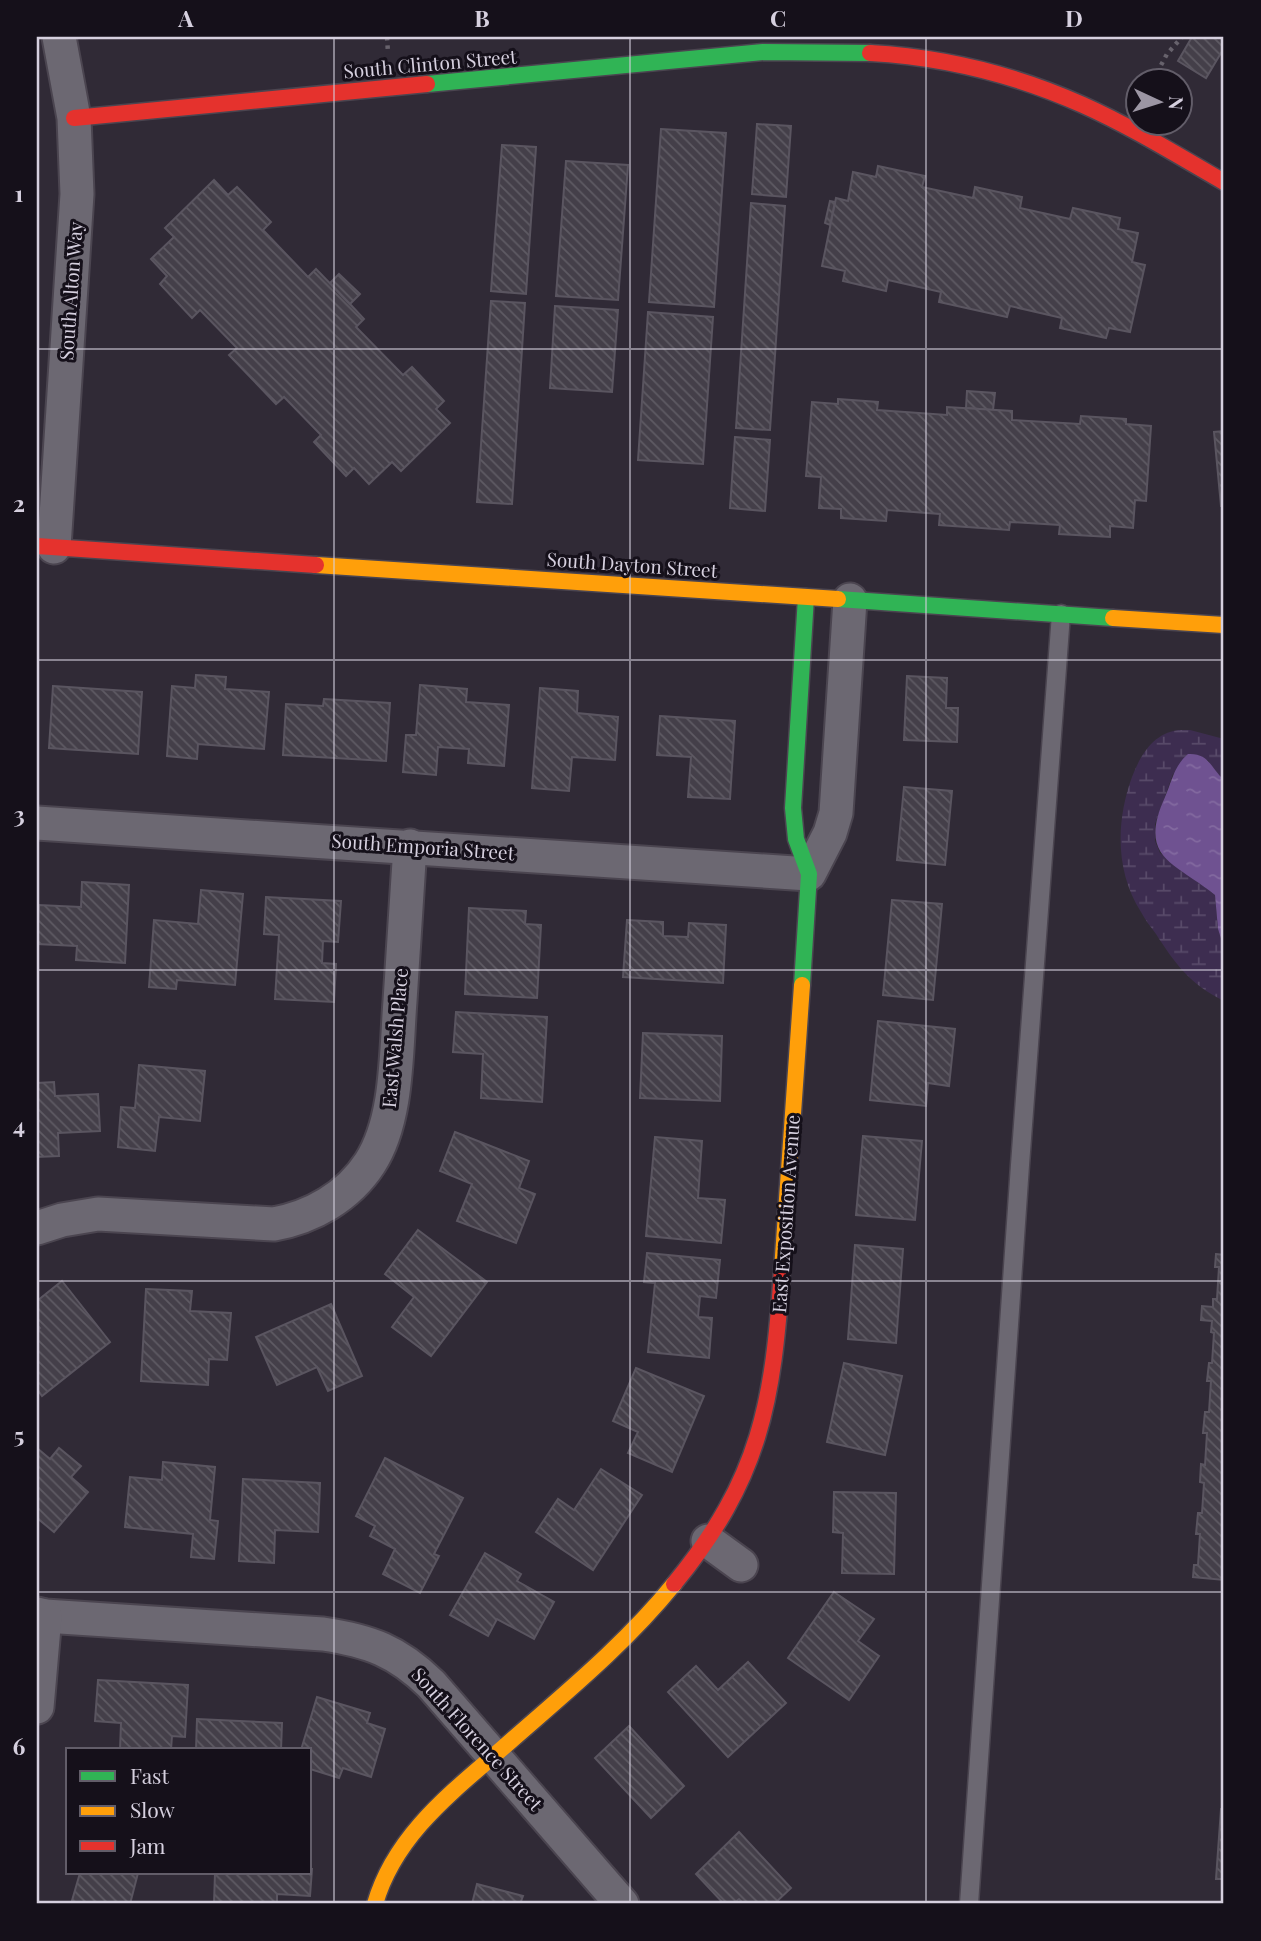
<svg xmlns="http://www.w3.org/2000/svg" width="1261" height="1941" viewBox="0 0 1261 1941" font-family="'Playfair Display',serif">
	<defs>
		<pattern id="wetland-marsh" width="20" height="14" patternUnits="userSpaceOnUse" patternTransform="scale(1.75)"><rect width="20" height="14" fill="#3d2d50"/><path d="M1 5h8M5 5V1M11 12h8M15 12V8" fill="none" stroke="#584a69"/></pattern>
		<pattern id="water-ripples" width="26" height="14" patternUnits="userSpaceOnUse" patternTransform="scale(1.75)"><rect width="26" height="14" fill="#6f5291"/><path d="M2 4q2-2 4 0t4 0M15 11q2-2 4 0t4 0" fill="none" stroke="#836aa0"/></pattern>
		<pattern id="building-back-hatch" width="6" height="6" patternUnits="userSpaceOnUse" patternTransform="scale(1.75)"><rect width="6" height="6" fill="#443f49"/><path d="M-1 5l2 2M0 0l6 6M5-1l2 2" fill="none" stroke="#5e5a63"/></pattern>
	</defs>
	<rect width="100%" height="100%" fill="#302a36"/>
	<path fill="url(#wetland-marsh)" d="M 1178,730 L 1190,730 L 1224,739 L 1224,780 L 1213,770 L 1208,760 L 1173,774 L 1155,824 L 1155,841 L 1160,853 L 1215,895 L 1218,929 L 1224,948 L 1224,1001 C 1190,984 1176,965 1156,934 C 1151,927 1145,920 1141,912 C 1115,871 1116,821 1132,777 C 1141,754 1153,734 1178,730 Z"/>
	<path fill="url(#water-ripples)" d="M 1188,754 C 1209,753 1210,767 1224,780 L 1224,948 L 1218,929 L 1215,895 C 1175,862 1137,859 1165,797 C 1172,781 1174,766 1188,754 Z"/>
	<g fill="url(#building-back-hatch)" stroke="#5a5560" stroke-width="2">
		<path d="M 1192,37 L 1224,37 L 1224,48 L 1206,78 L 1178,61 Z"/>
		<path d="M 757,124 L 791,126 L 786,197 L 752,194 Z"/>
		<path d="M 661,129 L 726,133 L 714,307 L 649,302 Z"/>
		<path d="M 502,145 L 536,147 L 526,294 L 491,291 Z"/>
		<path d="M 566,161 L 628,165 L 618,300 L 556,296 Z"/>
		<path d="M 878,166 L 925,176 L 922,187 L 973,198 L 975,187 L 1022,197 L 1020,208 L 1070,219 L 1073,208 L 1120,218 L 1118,229 L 1138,233 L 1132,262 L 1145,265 L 1130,332 L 1109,328 L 1106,338 L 1060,328 L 1062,318 L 1010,306 L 1007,317 L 939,302 L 941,292 L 888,280 L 886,291 L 843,281 L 845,271 L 822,266 L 836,198 L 848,201 L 853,172 L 876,177 Z"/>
		<path d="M 214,180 L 228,195 L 237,187 L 271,222 L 263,230 L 308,277 L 316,269 L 350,304 L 364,319 L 356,327 L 403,375 L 412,367 L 444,401 L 436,409 L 450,423 L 401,471 L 392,462 L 369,484 L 354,468 L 346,476 L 314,442 L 321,435 L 284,397 L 276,404 L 229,355 L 237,348 L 200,310 L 192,318 L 160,284 L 167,276 L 151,259 L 174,237 L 165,228 Z"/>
		<path d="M 830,201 L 835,202 L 830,225 L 825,223 Z"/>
		<path d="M 751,203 L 785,206 L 770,430 L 736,428 Z"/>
		<path d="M 339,274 L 360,294 L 350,304 L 330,283 Z"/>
		<path d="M 491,301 L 525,303 L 512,504 L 477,502 Z"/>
		<path d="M 555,306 L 618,310 L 612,392 L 550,388 Z"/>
		<path d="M 648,312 L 713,317 L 703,464 L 638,460 Z"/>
		<path d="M 967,391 L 995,393 L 993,410 L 966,408 Z"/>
		<path d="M 838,399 L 878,402 L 877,410 L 947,415 L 947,407 L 1012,411 L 1012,420 L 1080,424 L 1081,416 L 1126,419 L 1126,424 L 1151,426 L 1146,501 L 1135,500 L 1133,528 L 1110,526 L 1110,537 L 1059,534 L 1060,525 L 1010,522 L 1009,530 L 939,525 L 940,514 L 887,510 L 886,521 L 841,518 L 841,509 L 819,508 L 821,477 L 806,476 L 812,402 L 838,404 Z"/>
		<path d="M 1224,431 L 1224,506 L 1221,506 L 1214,432 Z"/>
		<path d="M 735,437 L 770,440 L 765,511 L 730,508 Z"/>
		<path d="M 196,675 L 226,677 L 225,689 L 269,692 L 264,749 L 198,744 L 197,759 L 167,756 L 172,686 L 195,688 Z"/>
		<path d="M 907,676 L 947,678 L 946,708 L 958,708 L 957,742 L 904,740 Z"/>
		<path d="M 420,685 L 467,689 L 466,702 L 509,705 L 504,766 L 468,763 L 469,749 L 438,747 L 436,775 L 403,772 L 406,735 L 416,735 Z"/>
		<path d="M 53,686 L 142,692 L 138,754 L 49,748 Z"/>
		<path d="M 540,688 L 578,691 L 577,713 L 618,717 L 615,760 L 572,757 L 569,791 L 532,788 Z"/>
		<path d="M 324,699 L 390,703 L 386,761 L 283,755 L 286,704 L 323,706 Z"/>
		<path d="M 660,716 L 735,721 L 730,799 L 688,797 L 691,757 L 657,755 Z"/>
		<path d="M 904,787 L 952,791 L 945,865 L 897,860 Z"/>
		<path d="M 82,882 L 129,885 L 125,963 L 76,960 L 77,946 L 37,944 L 39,905 L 81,907 Z"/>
		<path d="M 201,890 L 243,894 L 235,985 L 177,980 L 176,989 L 149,987 L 154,920 L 198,924 Z"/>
		<path d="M 266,897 L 341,901 L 338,942 L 323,941 L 322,963 L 336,964 L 334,1002 L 275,999 L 279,935 L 264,934 Z"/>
		<path d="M 892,900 L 942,904 L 933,1000 L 883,995 Z"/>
		<path d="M 469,908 L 526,911 L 525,924 L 541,925 L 537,998 L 465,994 Z"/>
		<path d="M 627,920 L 663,922 L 663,936 L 688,937 L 689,923 L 726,925 L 723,983 L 623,977 Z"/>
		<path d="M 456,1012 L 547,1017 L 542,1102 L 481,1098 L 483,1054 L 453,1052 Z"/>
		<path d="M 878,1021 L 955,1029 L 949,1086 L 928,1083 L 926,1106 L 870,1100 Z"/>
		<path d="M 643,1033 L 722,1036 L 720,1101 L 640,1098 Z"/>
		<path d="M 139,1065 L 205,1071 L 200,1121 L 159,1117 L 155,1151 L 118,1147 L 121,1107 L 135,1108 Z"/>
		<path d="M 54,1082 L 55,1096 L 98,1094 L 100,1131 L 58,1133 L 59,1156 L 37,1157 L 37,1083 Z"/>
		<path d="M 455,1132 L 529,1161 L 519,1188 L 535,1194 L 516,1243 L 457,1221 L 472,1184 L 440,1171 Z"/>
		<path d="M 863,1136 L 922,1141 L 915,1220 L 856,1215 Z"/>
		<path d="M 655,1137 L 702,1141 L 698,1198 L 725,1200 L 721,1243 L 646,1236 Z"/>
		<path d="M 418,1230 L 487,1282 L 431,1356 L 392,1327 L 414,1297 L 385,1274 Z"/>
		<path d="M 855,1245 L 903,1249 L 896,1343 L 848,1339 Z"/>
		<path d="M 647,1253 L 720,1260 L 716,1298 L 700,1296 L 698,1317 L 712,1318 L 709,1358 L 648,1352 L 655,1283 L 644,1282 Z"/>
		<path d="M 1216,1254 L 1224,1255 L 1224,1580 L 1193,1577 L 1194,1565 L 1198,1565 L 1200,1534 L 1196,1534 L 1198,1513 L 1202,1513 L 1204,1483 L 1200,1482 L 1201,1464 L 1205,1465 L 1207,1433 L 1203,1433 L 1205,1412 L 1209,1412 L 1211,1381 L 1207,1381 L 1209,1363 L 1212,1363 L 1214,1333 L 1211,1332 L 1212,1321 L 1201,1320 L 1202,1306 L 1213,1307 L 1213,1299 L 1217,1299 L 1219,1267 L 1215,1267 Z"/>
		<path d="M 62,1281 L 110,1342 L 42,1396 L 37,1389 L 37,1331 L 40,1328 L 37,1325 L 37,1301 Z"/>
		<path d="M 146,1289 L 192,1291 L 190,1311 L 231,1313 L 227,1360 L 209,1359 L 208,1385 L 141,1381 Z"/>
		<path d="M 331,1304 L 362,1376 L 328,1391 L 317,1367 L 277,1385 L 256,1337 Z"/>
		<path d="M 844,1363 L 902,1376 L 885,1455 L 827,1442 Z"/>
		<path d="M 636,1368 L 704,1396 L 672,1472 L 628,1453 L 638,1432 L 613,1421 Z"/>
		<path d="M 37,1448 L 50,1459 L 59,1448 L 81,1466 L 71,1477 L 88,1492 L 54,1532 L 37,1518 Z"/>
		<path d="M 385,1458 L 463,1498 L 434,1554 L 439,1556 L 420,1593 L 383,1574 L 395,1549 L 370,1536 L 375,1526 L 356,1516 Z"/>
		<path d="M 163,1462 L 215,1467 L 210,1520 L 218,1521 L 214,1559 L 191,1557 L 193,1534 L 125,1527 L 130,1477 L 162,1480 Z"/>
		<path d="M 601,1469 L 642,1495 L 593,1570 L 536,1532 L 558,1499 L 574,1510 Z"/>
		<path d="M 243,1479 L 320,1483 L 318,1532 L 275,1530 L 274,1563 L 239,1561 Z"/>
		<path d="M 834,1492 L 896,1493 L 894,1574 L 842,1573 L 843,1533 L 833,1532 Z"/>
		<path d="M 485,1553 L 521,1574 L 517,1581 L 554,1602 L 534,1639 L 497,1619 L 488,1636 L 450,1615 Z"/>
		<path d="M 834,1592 L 874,1619 L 858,1641 L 879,1656 L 849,1700 L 788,1658 Z"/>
		<path d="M 748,1662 L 786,1703 L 728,1757 L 668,1692 L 696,1666 L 718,1690 Z"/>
		<path d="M 98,1680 L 188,1685 L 185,1737 L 172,1736 L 171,1750 L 120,1750 L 121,1723 L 95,1721 Z"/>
		<path d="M 317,1697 L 370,1713 L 367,1723 L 385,1729 L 371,1777 L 343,1768 L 339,1778 L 310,1769 L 310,1750 L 301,1750 Z"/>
		<path d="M 197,1719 L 282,1723 L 281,1750 L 196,1750 Z"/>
		<path d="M 629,1726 L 684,1786 L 651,1818 L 595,1758 Z"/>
		<path d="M 1221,1809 L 1224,1809 L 1224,1879 L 1216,1879 Z"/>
		<path d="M 739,1832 L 791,1888 L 774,1904 L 744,1904 L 739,1899 L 733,1904 L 724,1904 L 696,1874 Z"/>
		<path d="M 310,1869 L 312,1869 L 310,1896 L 277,1894 L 277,1904 L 214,1904 L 215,1873 L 310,1873 Z"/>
		<path d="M 80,1873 L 138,1873 L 130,1904 L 71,1904 Z"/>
		<path d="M 477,1884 L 523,1896 L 520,1904 L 472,1904 Z"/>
	</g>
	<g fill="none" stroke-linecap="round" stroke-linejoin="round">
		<defs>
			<path id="lane" d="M 969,1904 L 1020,1165 L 1061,614"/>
			<g id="street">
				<path d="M 54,547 L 77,194 L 74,118 L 59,37"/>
				<path d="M 37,823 L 809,874 L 830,833 L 836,813 L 850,600"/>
				<path d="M 37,1228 L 62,1220 L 98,1214 L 274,1224 C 312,1217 348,1197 370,1163 C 398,1120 396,1051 400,1001 C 403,949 407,898 410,846"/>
				<path d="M 708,1541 L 741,1565"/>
				<path d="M 37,1614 L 45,1616 L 323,1634 C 370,1641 397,1651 431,1684 L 622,1904"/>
				<path d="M 37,1707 L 45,1616"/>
			</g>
			<g id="fast">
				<path d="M 427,84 L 763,52 L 870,53"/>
				<path d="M 838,599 L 1113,618"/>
				<path d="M 802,985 L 809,874 L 796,839 L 793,808 L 806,597"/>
			</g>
			<g id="slow">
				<path d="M 316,565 L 838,599"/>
				<path d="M 1113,618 L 1224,625"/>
				<path d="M 782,1270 L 802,985"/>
				<path d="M 375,1904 C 396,1831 459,1787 513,1739 C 569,1690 627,1642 674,1584"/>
			</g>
			<g id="jam">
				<path d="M 870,53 C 942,57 1016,75 1083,105 C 1132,127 1177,155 1224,182"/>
				<path d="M 74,118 L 427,84"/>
				<path d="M 37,546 L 316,565"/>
				<path d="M 674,1584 C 761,1478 773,1402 782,1270"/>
			</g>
		</defs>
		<use href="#lane" stroke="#4b4550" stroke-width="21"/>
		<use href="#street" stroke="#4b4550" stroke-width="37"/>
		<use href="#fast" stroke="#4b4550" stroke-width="19"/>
		<use href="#slow" stroke="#4b4550" stroke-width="19"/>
		<use href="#jam" stroke="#4b4550" stroke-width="19"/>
		<g stroke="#67626c" stroke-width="4.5" stroke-dasharray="3.5 5" stroke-linecap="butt">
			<path d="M 387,37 L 388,53"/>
			<path d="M 1153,80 L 1167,54 L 1182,37"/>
		</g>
		<use href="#lane" stroke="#6c6872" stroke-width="18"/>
		<use href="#street" stroke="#6c6872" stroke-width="33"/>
		<use href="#fast" stroke="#30b455" stroke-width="16"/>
		<use href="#slow" stroke="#ff9f0a" stroke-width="16"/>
		<use href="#jam" stroke="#e5322d" stroke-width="16"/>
	</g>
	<path fill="none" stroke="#d6d0df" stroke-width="2" stroke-opacity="0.55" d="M 334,37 L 334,1904M 630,37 L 630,1904M 926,37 L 926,1904M 37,349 L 1224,349M 37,660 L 1224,660M 37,970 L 1224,970M 37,1281 L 1224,1281M 37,1592 L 1224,1592"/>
	<g text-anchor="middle" stroke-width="6" stroke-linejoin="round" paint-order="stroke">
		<g font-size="19" fill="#d6d0df" stroke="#15101a">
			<text transform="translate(430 64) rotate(-5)" y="7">South Clinton Street</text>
			<text transform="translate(71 291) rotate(-86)" y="7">South Alton Way</text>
			<text transform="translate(632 565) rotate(4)" y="7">South Dayton Street</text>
			<text transform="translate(423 847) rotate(4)" y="7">South Emporia Street</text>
			<text transform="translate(395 1038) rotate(-85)" y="7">East Walsh Place</text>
			<text transform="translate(786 1214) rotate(-86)" y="7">East Exposition Avenue</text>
			<text transform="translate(477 1739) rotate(48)" y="7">South Florence Street</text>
		</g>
	</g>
	<rect width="1261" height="1941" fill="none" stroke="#15101a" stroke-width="77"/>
	<rect x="66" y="1748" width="245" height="126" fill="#15101a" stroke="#625d69" stroke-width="2"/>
	<rect x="80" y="1771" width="35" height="10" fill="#30b455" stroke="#625d69" stroke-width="2"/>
	<text x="130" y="1784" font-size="21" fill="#d6d0df">Fast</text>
	<rect x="80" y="1806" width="35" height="10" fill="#ff9f0a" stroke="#625d69" stroke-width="2"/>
	<text x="130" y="1818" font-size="21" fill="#d6d0df">Slow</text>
	<rect x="80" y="1841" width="35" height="10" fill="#e5322d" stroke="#625d69" stroke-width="2"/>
	<text x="130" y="1854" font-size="21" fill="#d6d0df">Jam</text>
	<g transform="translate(1159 102) rotate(94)"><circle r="33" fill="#15101a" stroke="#625d69" stroke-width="2"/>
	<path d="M0-5L12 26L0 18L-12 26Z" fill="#9c96a4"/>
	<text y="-10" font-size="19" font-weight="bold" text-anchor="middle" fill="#d6d0df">N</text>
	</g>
	<rect x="38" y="38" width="1184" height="1864" fill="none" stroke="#d6d0df" stroke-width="2.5"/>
	<g font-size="23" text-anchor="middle" font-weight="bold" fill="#d6d0df">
		<text x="186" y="27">A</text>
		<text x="482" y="27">B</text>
		<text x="778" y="27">C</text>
		<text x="1074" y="27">D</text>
		<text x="19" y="202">1</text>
		<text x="19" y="512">2</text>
		<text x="19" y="823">3</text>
		<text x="19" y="1134">4</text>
		<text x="19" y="1444">5</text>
		<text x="19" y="1755">6</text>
	</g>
</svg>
